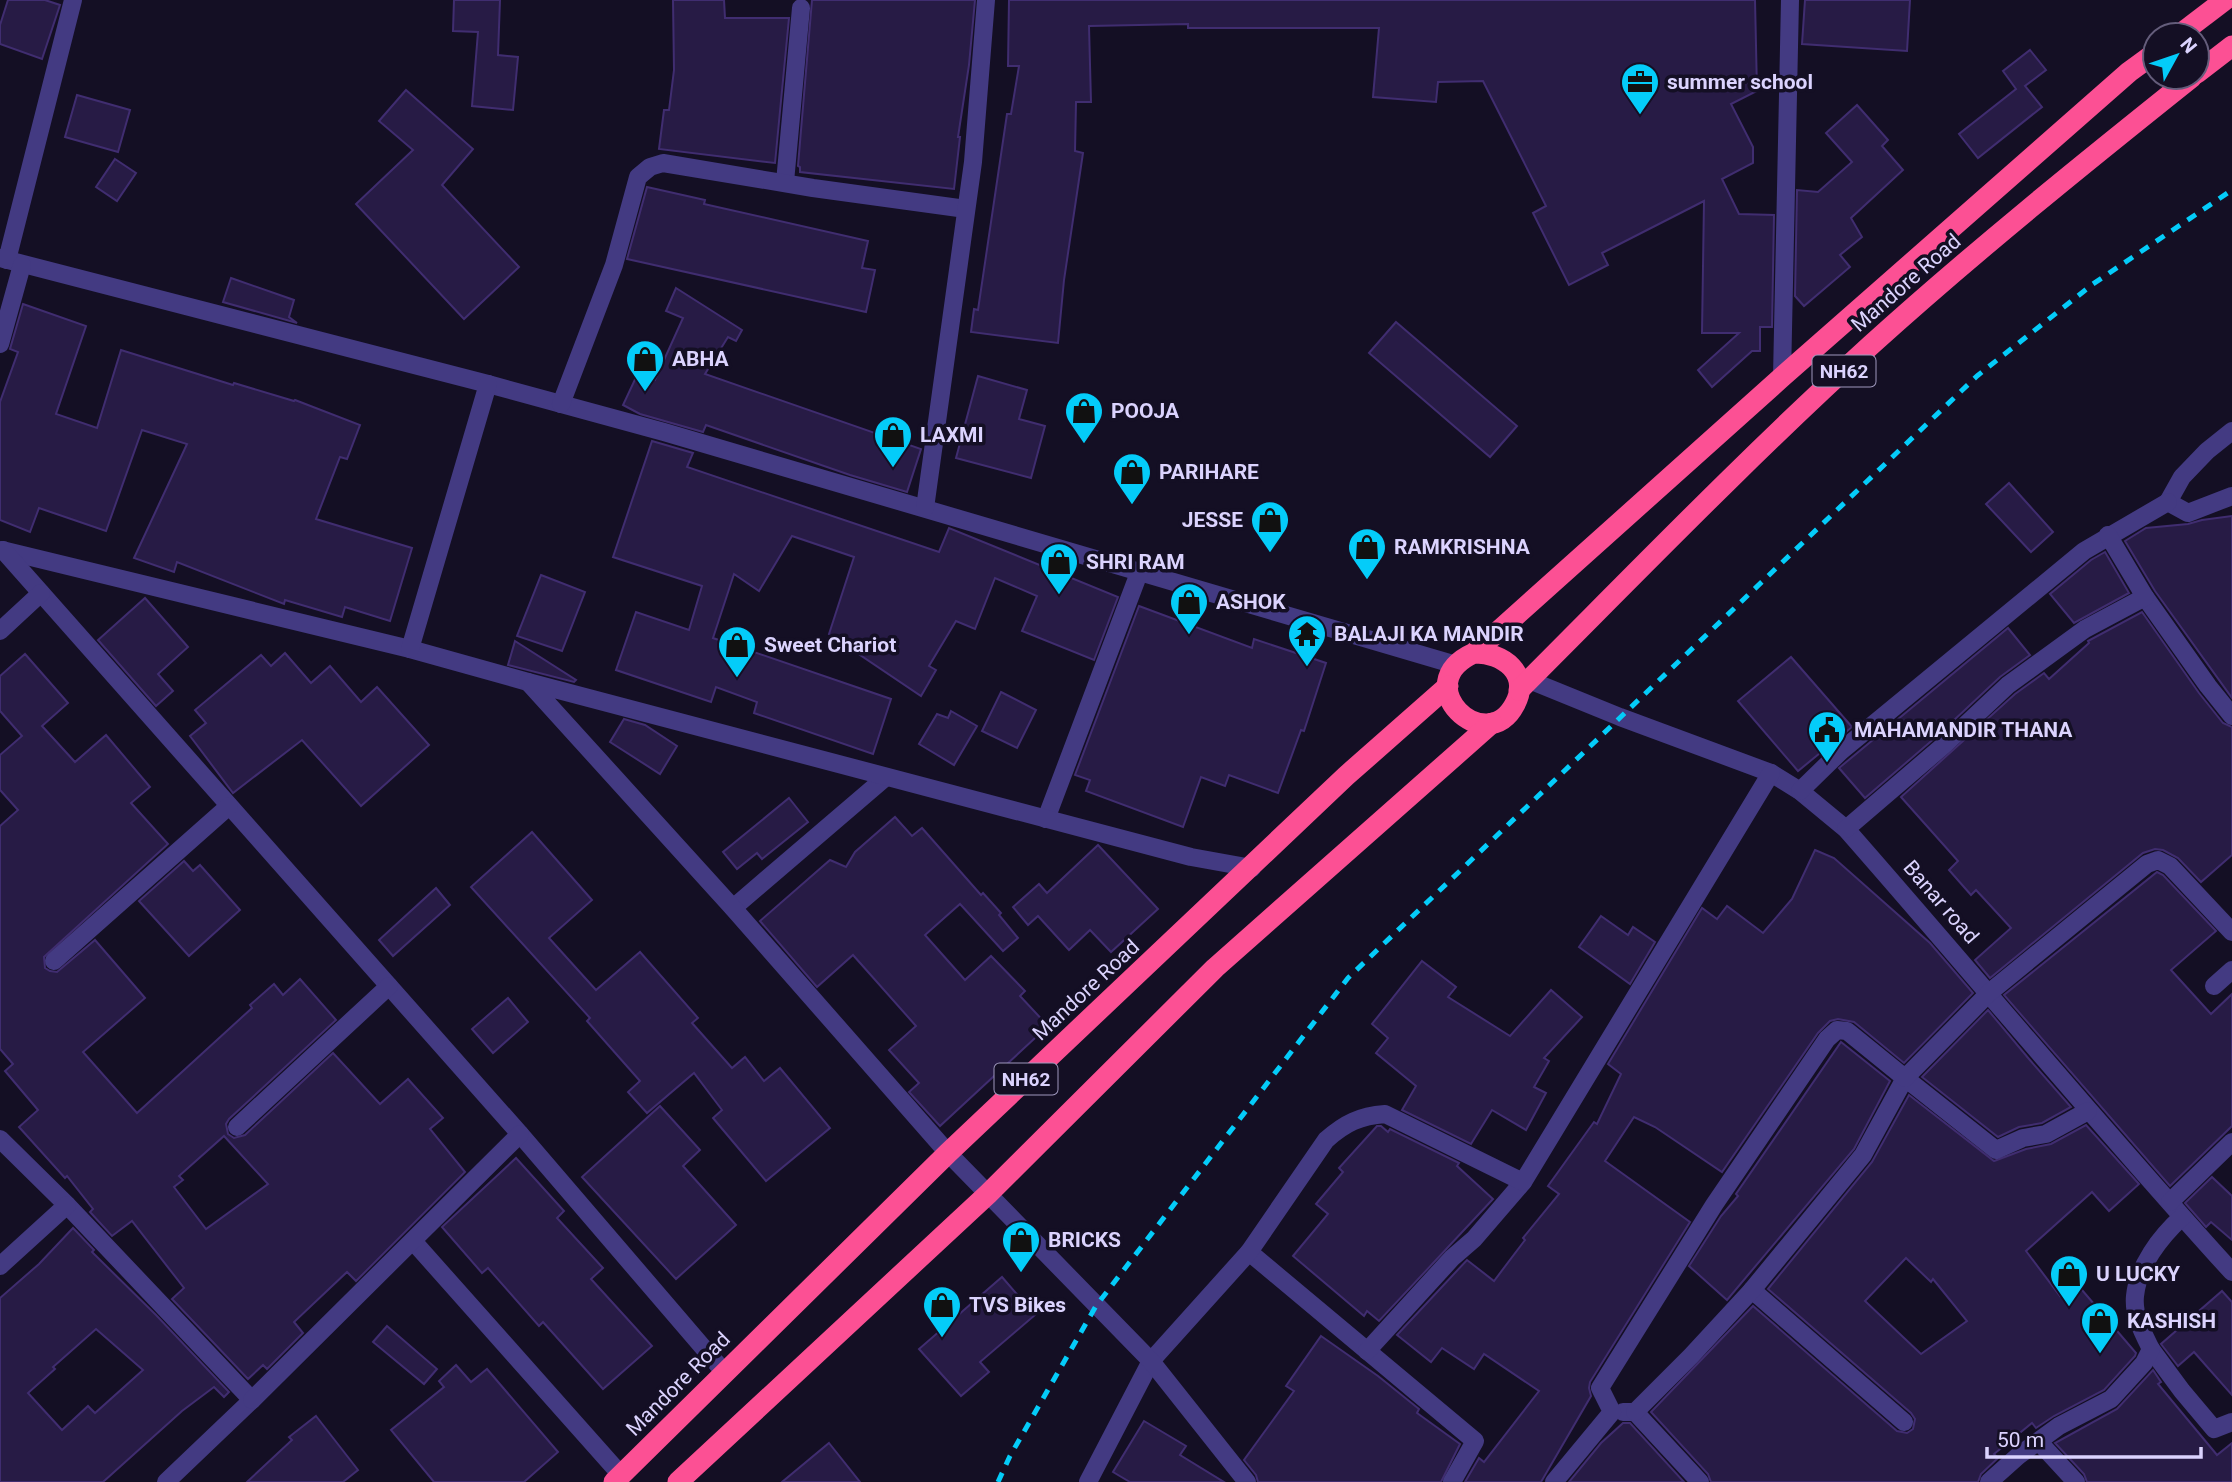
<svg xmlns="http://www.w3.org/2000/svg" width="2232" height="1482" viewBox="0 0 2232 1482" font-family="Roboto,sans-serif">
	<rect width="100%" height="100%" fill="#140f24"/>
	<g fill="#271b45" stroke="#402d70" stroke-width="2" fill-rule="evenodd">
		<path d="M 8,0 L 45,0 L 60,5 L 42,59 L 0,44 L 0,25 Z"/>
		<path d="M 454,0 L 500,0 L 498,55 L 518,57 L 513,110 L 472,106 L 478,32 L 453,31 Z"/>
		<path d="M 673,0 L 724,0 L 725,18 L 789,18 L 775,163 L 659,149 L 664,110 L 669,110 L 674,70 Z"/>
		<path d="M 812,0 L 975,0 L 969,65 L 958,137 L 960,137 L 954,189 L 800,172 L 800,167 L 798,166 Z"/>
		<path d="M 1009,0 L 1755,0 L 1757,91 L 1731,104 L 1753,147 L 1753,163 L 1722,179 L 1739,214 L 1774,215 L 1772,327 L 1760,327 L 1760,351 L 1752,351 L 1712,387 L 1698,370 L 1739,333 L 1702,333 L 1704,201 L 1602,253 L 1608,265 L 1569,285 L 1533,213 L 1546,206 L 1483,81 L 1438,82 L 1436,102 L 1373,97 L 1379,28 L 1188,28 L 1188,24 L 1089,26 L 1091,102 L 1076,102 L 1075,151 L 1083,153 L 1064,280 L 1058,343 L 971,332 L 974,309 L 978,310 L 1007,114 L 1011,114 L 1019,66 L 1008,66 Z"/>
		<path d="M 1805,0 L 1910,0 L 1907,51 L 1802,44 Z"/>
		<path d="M 2030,50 L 2046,70 L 2025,86 L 2042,107 L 1978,158 L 1959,134 L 2016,89 L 2003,71 Z"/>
		<path d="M 406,90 L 473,149 L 442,185 L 519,267 L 464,319 L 356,204 L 413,150 L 379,121 Z"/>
		<path d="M 77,95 L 130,110 L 118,152 L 65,137 Z"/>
		<path d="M 1857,105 L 1888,140 L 1882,146 L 1903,170 L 1851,218 L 1862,237 L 1840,255 L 1850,267 L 1804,306 L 1795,296 L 1797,190 L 1818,192 L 1852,162 L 1826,133 Z"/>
		<path d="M 115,159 L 136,173 L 117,201 L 96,187 Z"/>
		<path d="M 647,187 L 705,200 L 704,204 L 868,241 L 862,268 L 875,270 L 866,312 L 627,259 Z"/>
		<path d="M 231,278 L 294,300 L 289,317 L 297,323 L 223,302 Z"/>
		<path d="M 676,288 L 742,330 L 736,341 L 728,337 L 705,374 L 921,449 L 907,492 L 850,475 L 706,425 L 703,432 L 640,414 L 623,405 L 638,373 L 655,380 L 683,318 L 666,311 Z"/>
		<path d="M 23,304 L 86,326 L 56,414 L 97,428 L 121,350 L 233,385 L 234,383 L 294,401 L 295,400 L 360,425 L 347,459 L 340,457 L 316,519 L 412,548 L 390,621 L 345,607 L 342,617 L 285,600 L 284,604 L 177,562 L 174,572 L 134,558 L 187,444 L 142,430 L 106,531 L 39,508 L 30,532 L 0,520 L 0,402 L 18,352 L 10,349 Z"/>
		<path d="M 1396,322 L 1517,426 L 1490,457 L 1369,353 Z"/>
		<path d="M 978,376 L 1027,390 L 1019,419 L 1045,426 L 1031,478 L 956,458 Z"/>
		<path d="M 652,441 L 693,453 L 687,467 L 939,552 L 949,528 L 1118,597 L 1094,660 L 1022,631 L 1037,596 L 995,578 L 975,629 L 956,621 L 929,666 L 936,670 L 921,696 L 829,634 L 854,557 L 792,536 L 759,591 L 734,574 L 713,638 L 891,699 L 873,754 L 754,713 L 757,702 L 716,687 L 711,702 L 616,670 L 636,612 L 689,630 L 702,586 L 613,557 Z"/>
		<path d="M 2009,483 L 2053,532 L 2031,552 L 1986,504 Z"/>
		<path d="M 2232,516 L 2232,698 L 2155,591 L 2125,541 L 2146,528 L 2188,524 L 2202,520 Z"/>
		<path d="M 2105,552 L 2129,593 L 2074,623 L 2050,594 L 2091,560 Z"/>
		<path d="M 541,575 L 585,592 L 562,651 L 517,636 Z"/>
		<path d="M 145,598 L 188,647 L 158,674 L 173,691 L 156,706 L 98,640 Z"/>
		<path d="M 1139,606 L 1252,648 L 1254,639 L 1326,663 L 1304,731 L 1301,730 L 1278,793 L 1229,775 L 1225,786 L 1201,777 L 1183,827 L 1086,791 L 1090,780 L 1075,775 Z"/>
		<path d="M 2142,612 L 2199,693 L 2223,723 L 2232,727 L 2232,855 L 2201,882 L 2178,858 L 2163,850 L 2155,849 L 2143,853 L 1990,978 L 1975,960 L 2011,928 L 1976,890 L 1971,895 L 1949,870 L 1958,861 L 1901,797 L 2015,694 L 2044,673 L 2049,679 L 2089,643 L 2088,641 Z"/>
		<path d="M 2008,628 L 2030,655 L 2000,677 L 1936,737 L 1865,798 L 1839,768 Z"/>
		<path d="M 515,641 L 576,680 L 574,682 L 508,665 Z"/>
		<path d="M 285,653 L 311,683 L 330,666 L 361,702 L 377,687 L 429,745 L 361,806 L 302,740 L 233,793 L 190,736 L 206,723 L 195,710 L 261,655 L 271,666 Z"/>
		<path d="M 25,654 L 68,703 L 42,726 L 75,762 L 106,735 L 150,787 L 131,803 L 168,844 L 44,957 L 45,968 L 50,971 L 57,972 L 95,940 L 145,998 L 83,1052 L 137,1113 L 252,1008 L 250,1005 L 274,984 L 283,995 L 300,979 L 336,1020 L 229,1119 L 226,1124 L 228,1134 L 234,1138 L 245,1135 L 333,1053 L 380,1104 L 408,1079 L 443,1118 L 430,1129 L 465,1172 L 356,1281 L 347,1272 L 294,1322 L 303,1333 L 267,1369 L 263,1365 L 248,1379 L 172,1299 L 184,1288 L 132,1221 L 112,1236 L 90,1212 L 93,1209 L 67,1176 L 65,1178 L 19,1127 L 38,1110 L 5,1071 L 13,1064 L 0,1049 L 0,826 L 18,810 L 0,790 L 0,755 L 22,736 L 0,711 L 0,676 ZM 224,1136 L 268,1184 L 206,1229 L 174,1187 L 183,1180 L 179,1176 Z"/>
		<path d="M 1791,657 L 1852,727 L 1798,771 L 1738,701 Z"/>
		<path d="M 1001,692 L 1036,710 L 1017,748 L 982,731 Z"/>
		<path d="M 951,711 L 977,726 L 954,765 L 919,744 L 937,714 L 948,718 Z"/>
		<path d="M 624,719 L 645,725 L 677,746 L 660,774 L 610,742 Z"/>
		<path d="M 789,798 L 808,822 L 762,859 L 757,853 L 737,869 L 723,852 Z"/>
		<path d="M 895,817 L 912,836 L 922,828 L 981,895 L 983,893 L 1001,913 L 999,915 L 1018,938 L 1003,951 L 960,904 L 925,935 L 965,980 L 991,956 L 1025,991 L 1020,996 L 1048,1026 L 940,1126 L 909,1092 L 919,1083 L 889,1050 L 916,1026 L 853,955 L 817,987 L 760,921 L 830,860 L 846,867 L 855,852 Z"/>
		<path d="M 532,832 L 592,900 L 549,938 L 596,990 L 640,952 L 698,1018 L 692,1023 L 732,1068 L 745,1057 L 764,1081 L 780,1068 L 830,1128 L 766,1181 L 713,1118 L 722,1110 L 694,1073 L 647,1113 L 628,1092 L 640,1081 L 587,1021 L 590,1018 L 471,887 Z"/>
		<path d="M 1098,845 L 1158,909 L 1111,952 L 1090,930 L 1069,950 L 1038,916 L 1028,925 L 1013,907 L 1039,884 L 1047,893 Z"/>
		<path d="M 1815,850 L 1834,858 L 1930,943 L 1973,993 L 1904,1063 L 1854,1022 L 1838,1019 L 1830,1021 L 1818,1033 L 1722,1172 L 1655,1127 L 1634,1117 L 1605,1161 L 1690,1222 L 1590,1382 L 1589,1388 L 1591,1396 L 1541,1482 L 1465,1482 L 1479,1458 L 1484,1462 L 1539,1391 L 1484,1354 L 1474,1369 L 1442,1348 L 1431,1362 L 1397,1335 L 1467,1260 L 1494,1281 L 1525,1240 L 1523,1238 L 1559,1194 L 1548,1186 L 1594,1122 L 1597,1124 L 1621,1074 L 1608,1064 L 1702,908 L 1717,919 L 1727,906 L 1763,933 L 1792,899 Z"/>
		<path d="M 184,861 L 193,871 L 200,865 L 240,910 L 189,956 L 139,901 Z"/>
		<path d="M 2157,872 L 2163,875 L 2216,931 L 2171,970 L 2211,1014 L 2232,994 L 2232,1126 L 2170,1186 L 2004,995 Z"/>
		<path d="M 436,888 L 450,905 L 393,956 L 379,940 Z"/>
		<path d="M 1601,916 L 1628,935 L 1633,927 L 1655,942 L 1630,984 L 1579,947 Z"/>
		<path d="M 1422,961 L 1456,987 L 1448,997 L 1510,1036 L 1551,990 L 1582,1017 L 1544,1058 L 1549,1061 L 1534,1087 L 1546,1093 L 1526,1130 L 1492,1110 L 1471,1144 L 1402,1110 L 1416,1086 L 1376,1053 L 1388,1038 L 1372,1024 Z"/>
		<path d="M 508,998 L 528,1022 L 493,1053 L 472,1029 Z"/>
		<path d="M 1988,1010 L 2029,1059 L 2071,1107 L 2042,1123 L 2019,1127 L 1998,1137 L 1922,1077 Z"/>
		<path d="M 1841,1042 L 1890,1081 L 1854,1149 L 1727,1300 L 1689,1266 L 1721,1216 L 1738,1196 L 1736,1194 Z"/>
		<path d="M 1909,1095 L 1994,1161 L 2026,1149 L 2051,1144 L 2086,1125 L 2139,1184 L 2109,1211 L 2092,1192 L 2026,1251 L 2060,1296 L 2076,1283 L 2136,1353 L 2135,1356 L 2104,1390 L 2054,1416 L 2036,1428 L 2032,1423 L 1994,1454 L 1998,1458 L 1981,1474 L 1978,1482 L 1711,1482 L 1708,1474 L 1651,1412 L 1753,1306 L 1897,1431 L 1907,1433 L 1913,1429 L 1915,1419 L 1911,1413 L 1768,1289 L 1872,1162 ZM 1906,1258 L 1931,1282 L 1933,1279 L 1967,1321 L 1921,1354 L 1865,1301 Z"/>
		<path d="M 660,1106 L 700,1150 L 683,1166 L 736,1225 L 676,1279 L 582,1177 Z"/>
		<path d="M 1377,1126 L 1381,1126 L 1388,1132 L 1390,1129 L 1459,1163 L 1457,1166 L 1493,1199 L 1379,1321 L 1367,1311 L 1364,1316 L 1293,1256 L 1328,1214 L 1316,1204 L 1343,1172 L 1339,1168 Z"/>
		<path d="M 516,1158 L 564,1211 L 557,1218 L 603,1268 L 591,1279 L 652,1346 L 603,1389 L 543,1322 L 539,1326 L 488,1268 L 482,1273 L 442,1227 Z"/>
		<path d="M 2212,1177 L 2232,1196 L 2232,1240 L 2211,1222 L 2206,1227 L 2185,1203 Z"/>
		<path d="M 73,1228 L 94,1250 L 92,1252 L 156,1315 L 229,1392 L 224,1397 L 214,1387 L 182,1411 L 103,1482 L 0,1482 L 0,1298 L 39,1264 ZM 96,1329 L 143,1370 L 95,1413 L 88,1406 L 62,1430 L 28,1393 L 55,1369 L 53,1367 Z"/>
		<path d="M 1002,1277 L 1035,1315 L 980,1362 L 989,1372 L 961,1396 L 919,1349 Z"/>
		<path d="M 2222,1291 L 2232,1302 L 2232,1395 L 2194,1352 L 2178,1366 L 2161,1344 Z"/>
		<path d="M 387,1326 L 437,1369 L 424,1384 L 373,1342 Z"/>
		<path d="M 1321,1336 L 1378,1376 L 1419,1409 L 1417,1413 L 1460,1444 L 1441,1482 L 1258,1482 L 1256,1475 L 1244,1460 L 1294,1391 L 1286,1386 Z"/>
		<path d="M 456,1365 L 471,1382 L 487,1369 L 558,1452 L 524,1482 L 434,1482 L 391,1430 L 444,1387 L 439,1381 Z"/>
		<path d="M 2153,1370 L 2161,1382 L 2158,1384 L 2217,1455 L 2232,1443 L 2232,1482 L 2087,1482 L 2084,1474 L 2055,1443 L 2117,1409 Z"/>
		<path d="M 316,1416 L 358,1470 L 343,1482 L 247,1482 L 292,1440 L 289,1437 Z"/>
		<path d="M 1144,1421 L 1186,1446 L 1180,1455 L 1224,1482 L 1130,1482 L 1113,1472 Z"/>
		<path d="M 1623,1423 L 1630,1423 L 1684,1482 L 1569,1482 L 1601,1443 Z"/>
		<path d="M 829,1443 L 860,1482 L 782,1482 Z"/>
	</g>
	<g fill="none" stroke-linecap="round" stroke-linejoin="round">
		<g stroke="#433a82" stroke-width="18">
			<path d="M 785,182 L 801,8"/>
			<path d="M 0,258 L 488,384 L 664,432 L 1456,665"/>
			<path d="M 7,260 L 73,0"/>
			<path d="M 0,344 L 22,265"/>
			<path d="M 1782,377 L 1790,0"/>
			<path d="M 561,404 L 614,265 L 638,177 L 650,167 L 663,163 L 813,188 L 966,209"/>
			<path d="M 2232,431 L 2207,451 L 2182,477 L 2168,502 L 2188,513 L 2232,496"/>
			<path d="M 925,508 L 973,162 L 986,0"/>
			<path d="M 2,550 L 410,649 L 528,682"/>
			<path d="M 3,550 L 520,1134 L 725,1373"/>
			<path d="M 2145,597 L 2208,686 L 2232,716"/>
			<path d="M 0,631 L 41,593"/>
			<path d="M 410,649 L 488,384"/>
			<path d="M 1529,680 L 1620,717 L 1771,773 L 1800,791 L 1846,829 C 1975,976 2100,1127 2232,1272"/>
			<path d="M 1800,791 L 1841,751 L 2084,551 L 2168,502"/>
			<path d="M 1046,819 L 1139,573"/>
			<path d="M 1846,829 L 1944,745 L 2008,685 L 2085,629 L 2145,597 L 2108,535"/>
			<path d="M 733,908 L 886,777"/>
			<path d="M 54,961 L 229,806"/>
			<path d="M 2214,986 L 2232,970"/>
			<path d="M 237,1127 L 389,986"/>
			<path d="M 0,1139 L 67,1205 L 252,1400 L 166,1482"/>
			<path d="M 2170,1202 L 2232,1142"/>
			<path d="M 413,1241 L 621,1475"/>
			<path d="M 1249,1252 L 1475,1441 L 1452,1482"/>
			<path d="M 0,1266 L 67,1205"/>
			<path d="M 1752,1290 L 1904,1422"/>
			<path d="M 2151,1349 L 2182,1391 L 2214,1429 L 2232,1422"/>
			<path d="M 1367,1351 L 1452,1258 L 1474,1239 L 1523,1182"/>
			<path d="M 252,1400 L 520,1134"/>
			<path d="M 1623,1412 L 1635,1412 L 1700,1482"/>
			<path d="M 1635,1412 L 1691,1356 L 1752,1290 L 1863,1155 L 1905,1078 L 1996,1150 L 2023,1138 L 2046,1134 L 2088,1111"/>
			<path d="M 2039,1442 L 2076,1482"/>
			<path d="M 1088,1482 L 1151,1361 L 1249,1252 L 1326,1140 C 1345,1123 1360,1116 1385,1114 L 1523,1182 L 1771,773"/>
			<path d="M 1247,1482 L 1151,1361 L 948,1153 L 733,908 L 528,682 L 1191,857 L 1252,868"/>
			<path d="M 1554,1482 L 1612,1412 L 1600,1388 L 1714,1205 L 1827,1039 L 1837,1030 L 1847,1031 L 1905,1078 L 1990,992 L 2147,864 L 2158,860 L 2170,866 L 2232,932"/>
			<path d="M 1989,1482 L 2018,1456 L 2059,1426 L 2111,1399 L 2144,1363 L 2151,1349 C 2143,1333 2133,1315 2135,1296 C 2138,1266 2160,1237 2182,1217"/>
		</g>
		<g stroke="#fc5094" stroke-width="21">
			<path d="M 2179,35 L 2225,0"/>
			<path d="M 2197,73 L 2232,46"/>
			<path d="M 1474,653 C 1503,652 1531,674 1515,704 C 1486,760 1406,684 1474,653 L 1782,377 L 2129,72 L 2155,53"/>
			<path d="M 1519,690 C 1635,574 1749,456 1871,345 C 1974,252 2083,164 2192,77"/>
			<path d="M 614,1482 L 948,1153 L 1346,776 L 1448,686"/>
			<path d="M 678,1482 L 988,1194 L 1215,968 L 1492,723"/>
		</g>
		<path stroke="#04ccf9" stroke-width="5" stroke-dasharray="10 9" stroke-linecap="butt" d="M 998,1482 L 1010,1456 L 1096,1306 L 1348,978 L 1977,376 L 2093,284 L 2232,190"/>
	</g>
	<defs>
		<symbol id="office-pin" viewBox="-11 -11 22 30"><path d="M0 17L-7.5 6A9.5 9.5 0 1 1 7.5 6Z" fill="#04ccf9" stroke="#140f24"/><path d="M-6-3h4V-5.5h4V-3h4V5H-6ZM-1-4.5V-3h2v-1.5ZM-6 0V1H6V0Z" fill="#111"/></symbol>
		<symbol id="shop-pin" viewBox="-11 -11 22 30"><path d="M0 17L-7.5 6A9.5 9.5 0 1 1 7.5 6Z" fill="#04ccf9" stroke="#140f24"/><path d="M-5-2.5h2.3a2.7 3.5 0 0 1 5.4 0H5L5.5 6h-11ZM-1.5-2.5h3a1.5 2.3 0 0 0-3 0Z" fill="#111"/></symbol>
		<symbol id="temple-pin" viewBox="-11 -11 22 30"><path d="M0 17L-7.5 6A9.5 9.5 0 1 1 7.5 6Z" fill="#04ccf9" stroke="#140f24"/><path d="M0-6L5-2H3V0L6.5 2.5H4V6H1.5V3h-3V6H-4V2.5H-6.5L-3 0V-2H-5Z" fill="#111"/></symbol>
		<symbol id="civic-pin" viewBox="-11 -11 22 30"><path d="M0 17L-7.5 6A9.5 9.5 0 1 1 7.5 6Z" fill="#04ccf9" stroke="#140f24"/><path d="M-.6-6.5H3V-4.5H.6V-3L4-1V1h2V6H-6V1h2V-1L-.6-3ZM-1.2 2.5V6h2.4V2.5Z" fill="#111"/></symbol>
	</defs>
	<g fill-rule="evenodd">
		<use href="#office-pin" x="1618" y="60" width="44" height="60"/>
		<use href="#shop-pin" x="623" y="337" width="44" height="60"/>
		<use href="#shop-pin" x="1062" y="389" width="44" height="60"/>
		<use href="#shop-pin" x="871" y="413" width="44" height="60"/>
		<use href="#shop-pin" x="1110" y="450" width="44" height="60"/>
		<use href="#shop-pin" x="1248" y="498" width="44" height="60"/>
		<use href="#shop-pin" x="1345" y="525" width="44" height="60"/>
		<use href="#shop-pin" x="1037" y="540" width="44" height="60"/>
		<use href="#shop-pin" x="1167" y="580" width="44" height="60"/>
		<use href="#temple-pin" x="1285" y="612" width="44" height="60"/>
		<use href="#shop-pin" x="715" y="623" width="44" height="60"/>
		<use href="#civic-pin" x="1805" y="708" width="44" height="60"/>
		<use href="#shop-pin" x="999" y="1218" width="44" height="60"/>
		<use href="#shop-pin" x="2047" y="1252" width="44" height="60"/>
		<use href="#shop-pin" x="920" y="1283" width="44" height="60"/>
		<use href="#shop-pin" x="2078" y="1299" width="44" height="60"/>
	</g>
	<g text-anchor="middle" stroke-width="7" stroke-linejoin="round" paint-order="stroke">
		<g fill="#140f24" stroke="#9f98bd" stroke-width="2">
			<rect x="1812.5" y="355.5" width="63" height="31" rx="5"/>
			<rect x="994.5" y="1063.5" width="63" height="31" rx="5"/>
		</g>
		<g font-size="19" font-weight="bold" fill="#dbd3fe">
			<text x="1844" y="378">NH62</text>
			<text x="1026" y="1086">NH62</text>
		</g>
		<g font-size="21" font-weight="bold" fill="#dbd3fe" stroke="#140f24" text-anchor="start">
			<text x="1667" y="89">summer school</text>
			<text x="672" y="366">ABHA</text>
			<text x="1111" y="418">POOJA</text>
			<text x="920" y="442">LAXMI</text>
			<text x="1159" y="479">PARIHARE</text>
			<text x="1243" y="527" text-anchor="end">JESSE</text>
			<text x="1394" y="554">RAMKRISHNA</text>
			<text x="1086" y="569">SHRI RAM</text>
			<text x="1216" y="609">ASHOK</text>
			<text x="1334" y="641">BALAJI KA MANDIR</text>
			<text x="764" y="652">Sweet Chariot</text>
			<text x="1854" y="737">MAHAMANDIR THANA</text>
			<text x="1048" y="1247">BRICKS</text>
			<text x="2096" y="1281">U LUCKY</text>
			<text x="969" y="1312">TVS Bikes</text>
			<text x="2127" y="1328">KASHISH</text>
		</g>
		<g font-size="21" fill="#dbd3fe" stroke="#140f24">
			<text transform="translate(1906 283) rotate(-41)" y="7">Mandore Road</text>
			<text transform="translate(1941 902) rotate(49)" y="7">Banar road</text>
			<text transform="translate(1086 990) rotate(-43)" y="7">Mandore Road</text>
			<text transform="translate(678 1384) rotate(-45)" y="7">Mandore Road</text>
		</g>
	</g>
	<g transform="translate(2176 56) rotate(50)"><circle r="33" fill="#140f24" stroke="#645d7b" stroke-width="2"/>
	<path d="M0-5L12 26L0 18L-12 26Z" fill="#04ccf9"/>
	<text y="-10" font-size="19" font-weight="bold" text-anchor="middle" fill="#dbd3fe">N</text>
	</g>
	<path d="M1987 1447v10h214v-10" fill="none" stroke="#dbd3fe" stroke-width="3.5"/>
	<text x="1997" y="1447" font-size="21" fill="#dbd3fe" stroke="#140f24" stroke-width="5" paint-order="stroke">50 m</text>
</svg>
